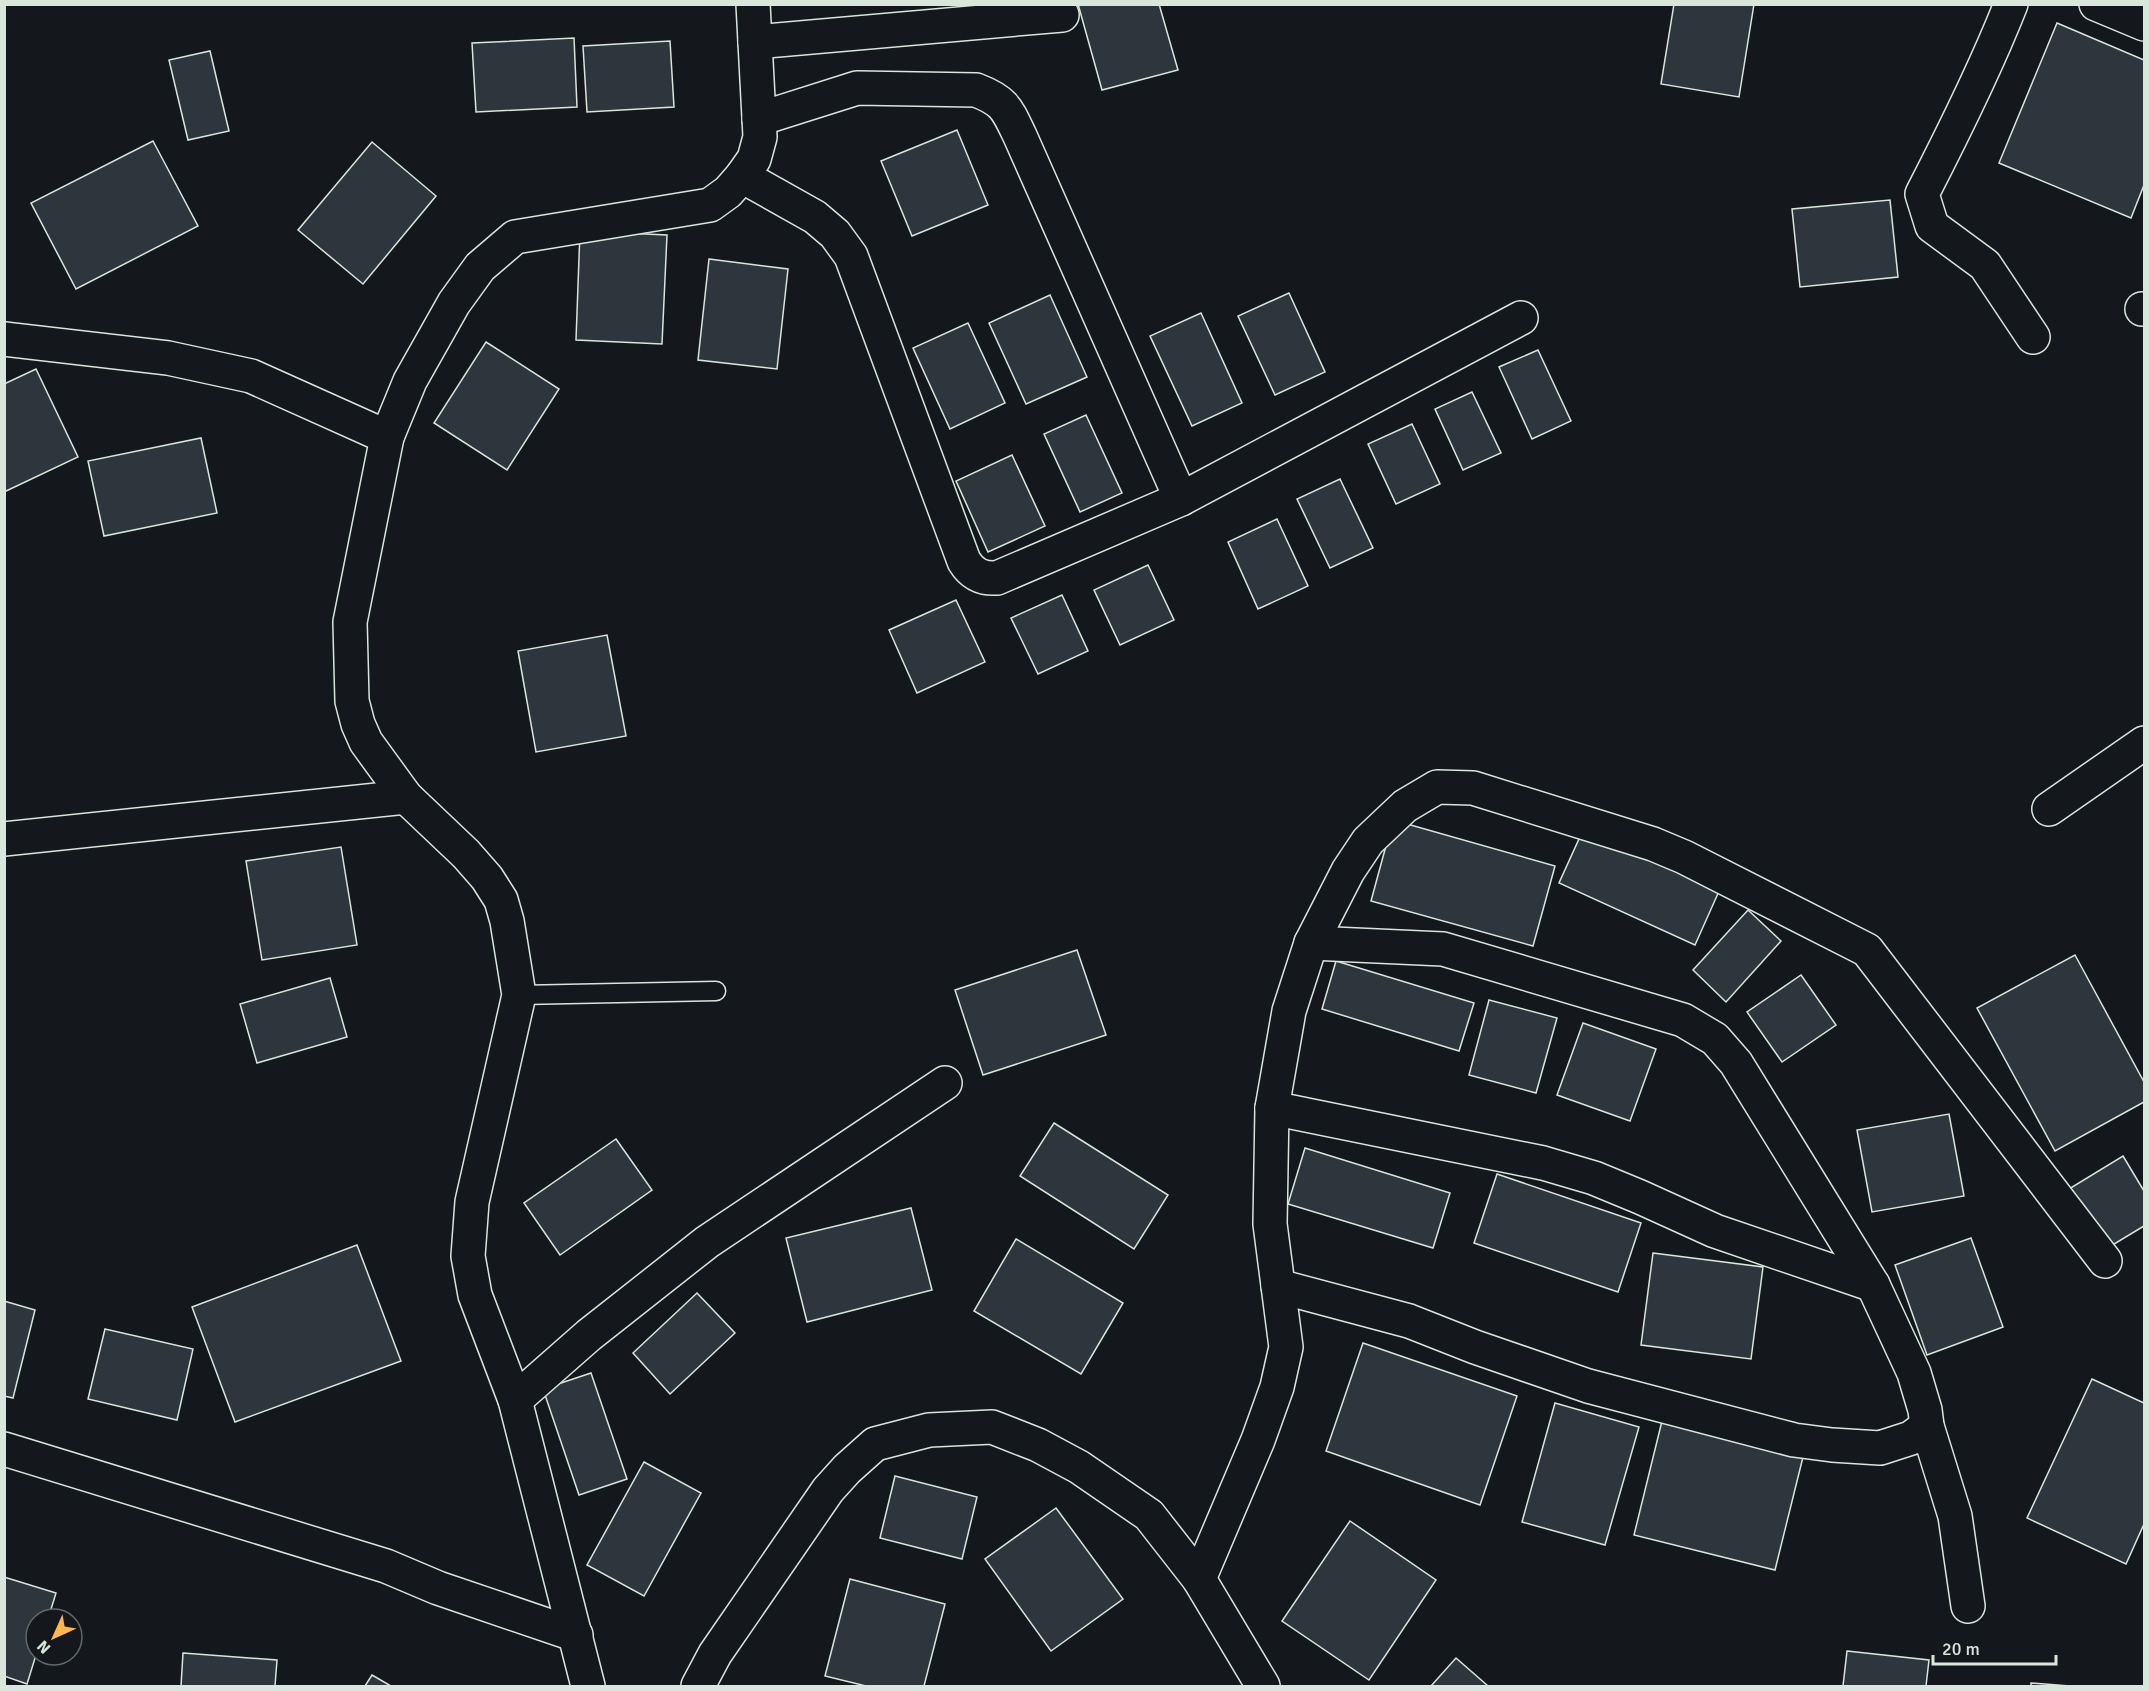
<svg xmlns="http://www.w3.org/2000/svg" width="2149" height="1691" viewBox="0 0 2149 1691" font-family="Signika,sans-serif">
	<rect width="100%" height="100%" fill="#14181c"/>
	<g fill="#2c363c" stroke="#d8e6dc" stroke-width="1.5">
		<path d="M 1078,4 L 1159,4 L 1178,70 L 1102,90 Z"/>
		<path d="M 1674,4 L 1754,4 L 1739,97 L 1661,84 Z"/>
		<path d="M 2057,23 L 2144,60 L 2144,185 L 2131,218 L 1999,163 Z"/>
		<path d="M 574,38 L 577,107 L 476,112 L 472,43 Z"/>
		<path d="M 670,41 L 674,107 L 587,112 L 583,46 Z"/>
		<path d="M 210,51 L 229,131 L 188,140 L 169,60 Z"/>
		<path d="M 957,130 L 988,205 L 912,236 L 881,161 Z"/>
		<path d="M 153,141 L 198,226 L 76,289 L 31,203 Z"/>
		<path d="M 372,142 L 436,196 L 363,284 L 298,230 Z"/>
		<path d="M 1890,200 L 1898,277 L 1800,287 L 1792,209 Z"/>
		<path d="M 580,231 L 667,235 L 662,344 L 576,340 Z"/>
		<path d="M 709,259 L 788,269 L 777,369 L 698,360 Z"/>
		<path d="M 1289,293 L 1325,372 L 1275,395 L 1238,316 Z"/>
		<path d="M 1050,295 L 1087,377 L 1026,404 L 989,323 Z"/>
		<path d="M 1201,313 L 1242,403 L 1192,426 L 1150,336 Z"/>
		<path d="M 968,323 L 1005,403 L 950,429 L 913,348 Z"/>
		<path d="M 486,342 L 559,389 L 507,470 L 434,423 Z"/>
		<path d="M 1538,350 L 1571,421 L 1532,439 L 1499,367 Z"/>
		<path d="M 36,369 L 78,457 L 4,492 L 4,384 Z"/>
		<path d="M 1472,392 L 1501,453 L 1463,470 L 1435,409 Z"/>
		<path d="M 1086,415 L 1122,493 L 1080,512 L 1044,434 Z"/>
		<path d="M 1412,424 L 1440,484 L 1396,504 L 1368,444 Z"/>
		<path d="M 201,438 L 217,513 L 104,536 L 88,461 Z"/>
		<path d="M 1012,455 L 1045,526 L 988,552 L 956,481 Z"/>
		<path d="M 1340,479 L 1373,548 L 1330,568 L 1297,499 Z"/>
		<path d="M 1277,519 L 1308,586 L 1258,609 L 1228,542 Z"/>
		<path d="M 1148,565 L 1174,620 L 1120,645 L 1094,590 Z"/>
		<path d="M 1062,595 L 1088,651 L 1038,674 L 1011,618 Z"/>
		<path d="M 956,600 L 985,662 L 917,693 L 889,630 Z"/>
		<path d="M 607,635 L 626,736 L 536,752 L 518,651 Z"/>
		<path d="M 1393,820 L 1555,866 L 1533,946 L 1371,901 Z"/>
		<path d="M 1584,828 L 1720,889 L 1695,945 L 1559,883 Z"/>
		<path d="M 341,847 L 357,945 L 262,960 L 246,861 Z"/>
		<path d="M 1748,910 L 1781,941 L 1726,1002 L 1693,970 Z"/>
		<path d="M 1077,950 L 1106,1035 L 983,1075 L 955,990 Z"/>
		<path d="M 2075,955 L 2144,1082 L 2144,1102 L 2055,1151 L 1977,1008 Z"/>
		<path d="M 1336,961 L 1474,1003 L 1459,1051 L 1322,1009 Z"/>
		<path d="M 1801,975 L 1836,1025 L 1782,1062 L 1747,1012 Z"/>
		<path d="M 330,978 L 347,1037 L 257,1063 L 240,1004 Z"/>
		<path d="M 1489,1000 L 1557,1018 L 1536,1093 L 1469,1075 Z"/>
		<path d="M 1583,1023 L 1656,1049 L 1630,1121 L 1557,1095 Z"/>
		<path d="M 1949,1114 L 1964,1196 L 1872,1212 L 1857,1130 Z"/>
		<path d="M 1054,1123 L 1168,1195 L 1134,1249 L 1020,1176 Z"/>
		<path d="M 616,1139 L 652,1190 L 560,1255 L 524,1203 Z"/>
		<path d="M 1305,1148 L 1450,1193 L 1433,1248 L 1288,1204 Z"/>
		<path d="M 2123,1156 L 2144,1191 L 2144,1226 L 2101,1252 L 2064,1192 Z"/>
		<path d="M 1497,1174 L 1641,1223 L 1618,1292 L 1474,1243 Z"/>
		<path d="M 911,1208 L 932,1290 L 807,1322 L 786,1238 Z"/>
		<path d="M 1971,1238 L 2003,1327 L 1927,1355 L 1895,1265 Z"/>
		<path d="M 1016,1239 L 1123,1303 L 1081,1374 L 974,1311 Z"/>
		<path d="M 357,1245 L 401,1361 L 235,1422 L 192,1307 Z"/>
		<path d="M 1653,1253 L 1763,1267 L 1751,1359 L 1641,1345 Z"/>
		<path d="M 697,1293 L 735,1333 L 670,1394 L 633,1353 Z"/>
		<path d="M 4,1301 L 35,1310 L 13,1398 L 4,1396 Z"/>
		<path d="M 105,1329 L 193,1349 L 177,1420 L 88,1399 Z"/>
		<path d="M 1363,1343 L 1517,1396 L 1480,1505 L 1326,1451 Z"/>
		<path d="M 591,1373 L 627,1479 L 579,1495 L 543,1389 Z"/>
		<path d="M 2092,1379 L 2144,1403 L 2144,1524 L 2126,1564 L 2027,1518 Z"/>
		<path d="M 1555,1403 L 1639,1427 L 1605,1545 L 1522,1522 Z"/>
		<path d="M 1662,1421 L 1803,1457 L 1775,1570 L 1634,1535 Z"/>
		<path d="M 644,1462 L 701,1493 L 644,1596 L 587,1565 Z"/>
		<path d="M 895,1476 L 977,1497 L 962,1559 L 880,1538 Z"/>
		<path d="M 1056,1508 L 1123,1599 L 1051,1651 L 985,1559 Z"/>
		<path d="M 1350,1521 L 1436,1580 L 1369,1680 L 1282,1621 Z"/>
		<path d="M 4,1577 L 56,1593 L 48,1619 L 36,1619 L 36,1655 L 27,1684 L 4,1676 Z"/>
		<path d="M 850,1579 L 945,1604 L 924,1686 L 866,1686 L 825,1676 Z"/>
		<path d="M 1847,1651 L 1929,1660 L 1926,1686 L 1843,1686 Z"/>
		<path d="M 183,1653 L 277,1660 L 275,1686 L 181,1686 Z"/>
		<path d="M 1456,1658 L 1488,1686 L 1431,1686 Z"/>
		<path d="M 372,1675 L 391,1686 L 365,1686 Z"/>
		<path d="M 2031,1683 L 2070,1686 L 2031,1686 Z"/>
	</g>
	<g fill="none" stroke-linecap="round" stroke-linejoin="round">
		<defs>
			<path id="lane" d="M 519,995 L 716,991"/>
			<g id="street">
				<path d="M 2011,4 C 1985,70 1954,132 1922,194 L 1932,226 L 1985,265 L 2033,337"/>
				<path d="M 2096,4 L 2144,24"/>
				<path d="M 755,42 L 1062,15"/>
				<path d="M 759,119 L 857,88 L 976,90 C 1005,101 1007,109 1020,136 L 1181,499"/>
				<path d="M 742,176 L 815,217 L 835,234 L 851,256 L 964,561 C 972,574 982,579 997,578 L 1181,499 L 1521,318"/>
				<path d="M 2142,309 L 2144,309"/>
				<path d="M 4,339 L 168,358 L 251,376 L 387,437"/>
				<path d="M 2049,809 L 2144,743"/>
				<path d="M 4,839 L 406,797"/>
				<path d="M 1311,943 L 1443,949 L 1683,1020 L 1715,1039 L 1736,1063 L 1873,1285 L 1914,1373 L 1925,1410 L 1927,1426 L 1955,1516 L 1968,1606"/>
				<path d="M 1272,1108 L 1543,1163 L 1594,1178 L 1640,1197 L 1715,1231 L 1873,1285"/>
				<path d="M 1278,1286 L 1409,1321 L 1475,1347 L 1588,1386 L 1794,1440 L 1832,1445 L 1880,1448 L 1911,1438 L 1927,1426"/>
				<path d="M 515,1400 L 589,1335 L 707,1242 L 945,1083"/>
				<path d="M 4,1449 L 386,1566 L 438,1588 L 576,1635"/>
				<path d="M 1199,1579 L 1258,1440 L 1277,1387 L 1286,1347 L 1270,1224 L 1272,1108 L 1289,1011 L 1311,943 L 1348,871 L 1368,841 L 1405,806 L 1437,787 L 1473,788 L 1653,844 L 1684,857 L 1867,950 L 2105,1261"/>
				<path d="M 698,1686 L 715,1654 L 828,1490 L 847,1469 L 875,1444 L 929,1430 L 992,1427 L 1038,1445 L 1079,1467 L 1149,1515 L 1199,1579 L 1263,1686"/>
			</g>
			<path id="secondary" d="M 588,1686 L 515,1400 L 475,1295 L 468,1256 L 472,1202 L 519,995 L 507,921 L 501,900 L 487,878 L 466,854 L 406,797 L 366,742 L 358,724 L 352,701 L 350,622 L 387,437 L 410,381 L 454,303 L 480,267 L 515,237 L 710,205 L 728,192 L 742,176 L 754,159 L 760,137 L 753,4"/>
		</defs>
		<use href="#lane" stroke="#d8e6dc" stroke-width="21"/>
		<use href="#street" stroke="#d8e6dc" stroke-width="36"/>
		<use href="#secondary" stroke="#d8e6dc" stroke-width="36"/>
		<use href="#lane" stroke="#14181c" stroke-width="18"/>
		<use href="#street" stroke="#14181c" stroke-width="33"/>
		<use href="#secondary" stroke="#14181c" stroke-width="33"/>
	</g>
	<rect width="2149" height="1691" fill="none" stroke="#d8e6dc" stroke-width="12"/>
	<g transform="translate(54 1637) rotate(225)"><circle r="28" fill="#14181c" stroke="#626a69" stroke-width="1.5"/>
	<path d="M0-4.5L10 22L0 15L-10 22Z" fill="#ffb74d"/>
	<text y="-9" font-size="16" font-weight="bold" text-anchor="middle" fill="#d8e6dc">N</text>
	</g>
	<path d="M1933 1655v9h123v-9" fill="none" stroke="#d8e6dc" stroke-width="3"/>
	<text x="1942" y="1655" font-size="18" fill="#d8e6dc" stroke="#14181c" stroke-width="4.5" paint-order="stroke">20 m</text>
</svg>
